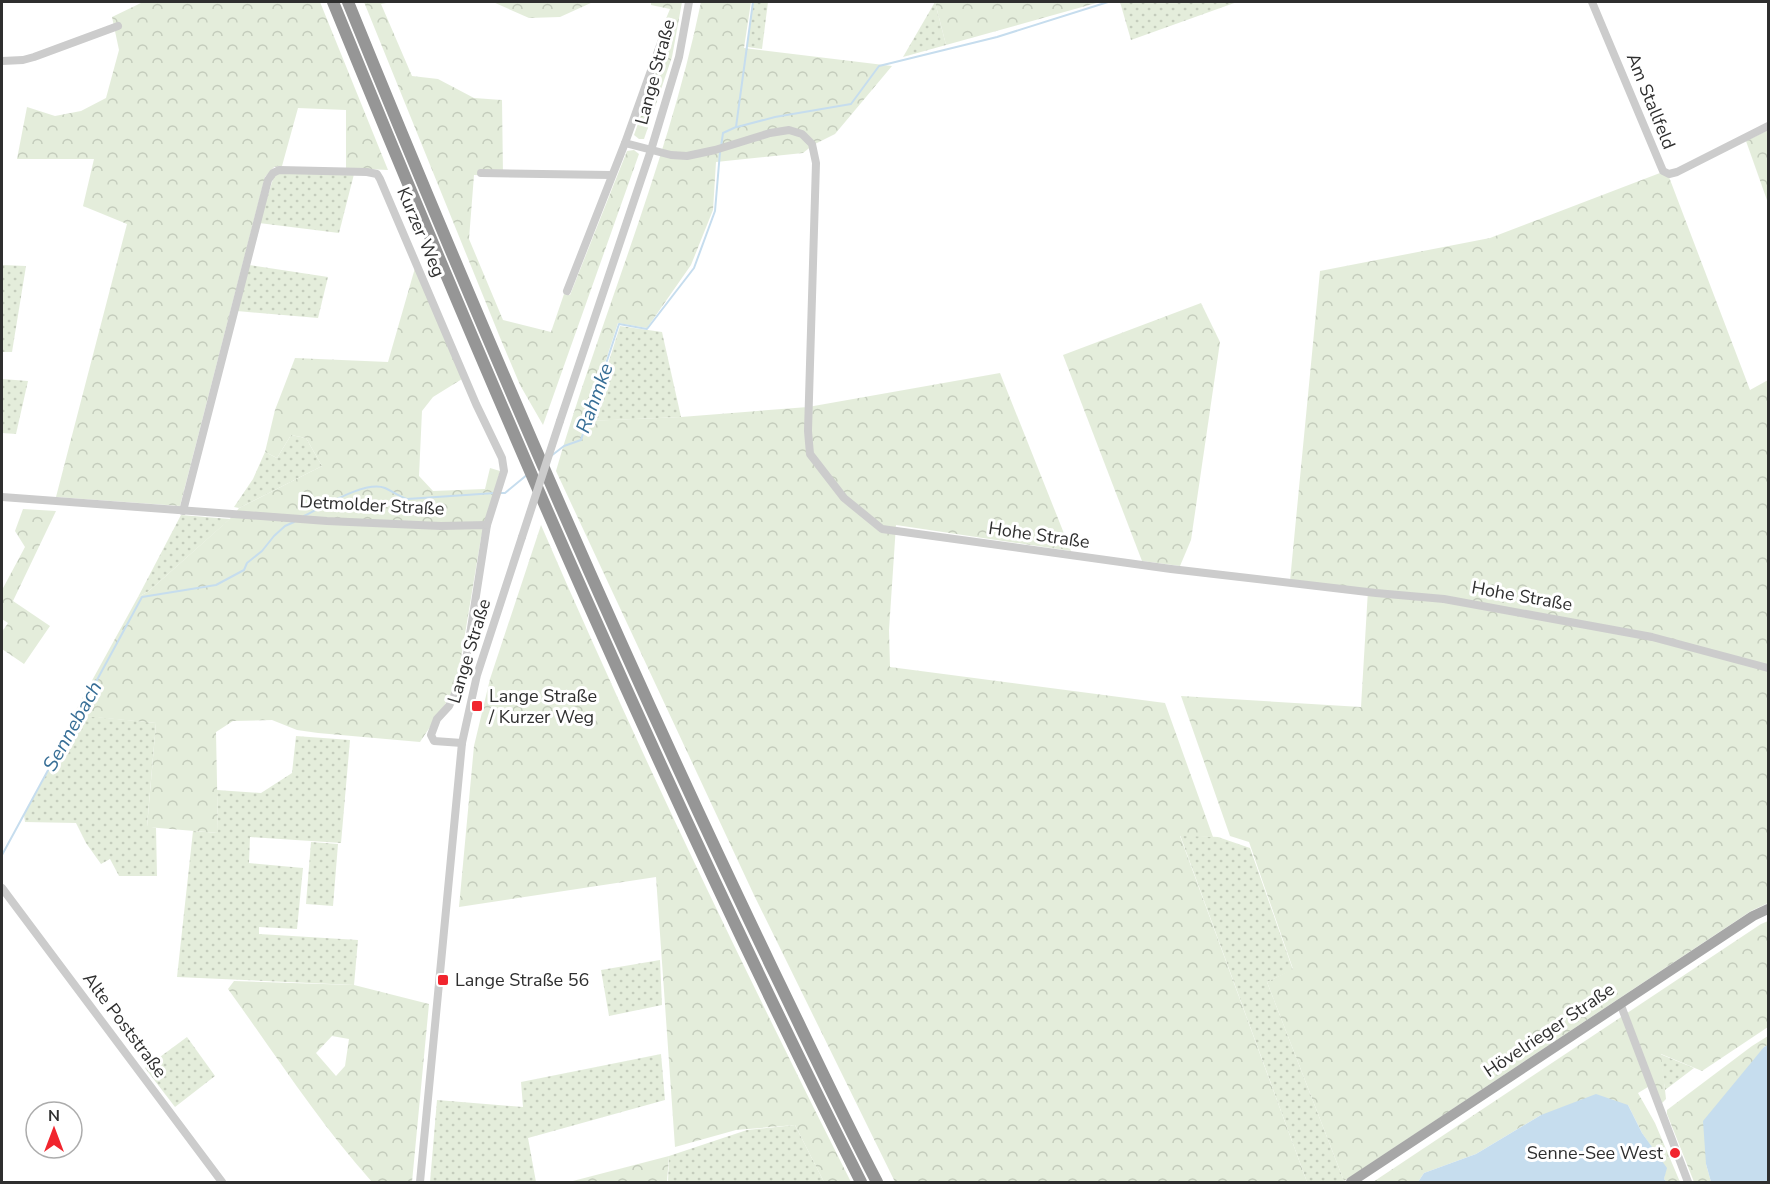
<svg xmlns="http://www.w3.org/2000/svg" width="1770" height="1184" viewBox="0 0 1770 1184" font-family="'Nunito Sans',sans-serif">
	<defs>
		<pattern id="green-dots" width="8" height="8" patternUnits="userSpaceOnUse" patternTransform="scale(1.5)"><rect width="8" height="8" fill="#e4eddb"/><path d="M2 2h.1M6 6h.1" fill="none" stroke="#c4ccbc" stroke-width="1.8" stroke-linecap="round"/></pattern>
		<pattern id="forest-crowns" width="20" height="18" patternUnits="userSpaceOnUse" patternTransform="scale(1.5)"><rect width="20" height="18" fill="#e4eddb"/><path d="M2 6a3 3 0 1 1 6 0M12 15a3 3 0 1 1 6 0" fill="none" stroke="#c4ccbc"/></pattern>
	</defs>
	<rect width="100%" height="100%" fill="#fff"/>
	<g fill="url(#green-dots)">
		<path d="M 753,2 L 768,2 L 762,49 L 747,47 Z"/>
		<path d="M 935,2 L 946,45 L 903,57 Z"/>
		<path d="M 1120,2 L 1237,2 L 1131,40 Z"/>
		<path d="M 278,173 L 354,174 L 339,233 L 259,223 L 274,176 Z"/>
		<path d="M 2,265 L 26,266 L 12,352 L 2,352 Z"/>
		<path d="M 249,265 L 328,277 L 318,318 L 237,311 Z"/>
		<path d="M 620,326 L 662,332 L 681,417 L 590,421 Z"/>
		<path d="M 2,379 L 28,381 L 16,434 L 2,433 Z"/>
		<path d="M 291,435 L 306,438 L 322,466 L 239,508 L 234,507 L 253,479 L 265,452 L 277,458 Z"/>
		<path d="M 181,515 L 230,519 L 149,591 L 138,597 Z"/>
		<path d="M 78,715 L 156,723 L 147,826 L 156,828 L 157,876 L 119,876 L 110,859 L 101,864 L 86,843 L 76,823 L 25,822 L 24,815 Z"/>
		<path d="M 296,736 L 350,740 L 341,843 L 250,837 L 249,863 L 303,868 L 297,929 L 259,927 L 259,934 L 358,940 L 354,985 L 177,977 L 193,831 L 218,833 L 217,790 L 261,793 L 292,773 Z"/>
		<path d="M 1180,835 L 1218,837 L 1250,848 L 1293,970 L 1267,982 L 1344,1181 L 1342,1182 L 1307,1182 Z"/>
		<path d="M 311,842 L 338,844 L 333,906 L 306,904 Z"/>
		<path d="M 660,960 L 662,1005 L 609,1016 L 601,970 Z"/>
		<path d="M 187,1037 L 215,1076 L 175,1107 L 145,1068 Z"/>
		<path d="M 661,1054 L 665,1100 L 528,1138 L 536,1182 L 430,1182 L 437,1100 L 523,1107 L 521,1082 Z"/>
		<path d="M 1660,1054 L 1694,1068 L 1665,1090 Z"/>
		<path d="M 795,1125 L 824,1182 L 668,1182 L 669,1156 L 747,1130 Z"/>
	</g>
	<g fill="url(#forest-crowns)" fill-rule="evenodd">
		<path d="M 143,2 L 320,2 L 388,170 L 346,168 L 346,110 L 298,108 L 282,166 L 274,167 L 265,177 L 180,506 L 56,497 L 127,224 L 83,206 L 94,159 L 17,159 L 27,107 L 55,116 L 81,111 L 106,98 L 119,50 L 112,17 Z"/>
		<path d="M 364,2 L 392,2 L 381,4 L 412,76 L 438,79 L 474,98 L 502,100 L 503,176 L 474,175 L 469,239 L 503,320 L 551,332 L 564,294 L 570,295 L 627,151 L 634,150 L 639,154 L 543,425 L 520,385 L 501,340 Z"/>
		<path d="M 493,2 L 593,2 L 560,17 L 529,18 Z"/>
		<path d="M 651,2 L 682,2 L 672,57 L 644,139 L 639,139 L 634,135 L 673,24 L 665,21 L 670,9 L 651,5 Z"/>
		<path d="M 701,2 L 751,2 L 744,48 L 892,66 L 835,134 L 813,145 L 803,153 L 716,162 L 713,210 L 691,265 L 647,328 L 618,323 L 586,421 L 681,417 L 808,407 L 1000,373 L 1071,551 L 896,525 L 889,630 L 890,667 L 1165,703 L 1213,837 L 1180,836 L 1307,1182 L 895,1182 L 753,893 L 556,471 C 602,313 668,163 701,2 Z"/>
		<path d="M 935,2 L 1100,2 L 946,45 Z"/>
		<path d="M 1768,130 L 1768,203 L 1746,141 Z"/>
		<path d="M 1660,173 L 1669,177 L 1750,390 L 1768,380 L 1768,903 L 1751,911 L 1344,1181 L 1267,982 L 1293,969 L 1249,842 L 1230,836 L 1181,696 L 1361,707 L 1368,590 L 1290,581 L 1320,271 L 1490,238 Z"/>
		<path d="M 415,268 L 462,379 L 433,397 L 422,411 L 419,476 L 433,491 L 485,489 L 490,468 L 500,471 L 481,538 L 456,688 L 420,742 L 318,733 L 297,730 L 272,720 L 233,721 L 216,732 L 218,833 L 147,827 L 156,723 L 73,715 L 138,597 L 149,591 L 233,516 L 239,508 L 322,466 L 306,438 L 291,435 L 277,458 L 265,452 L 275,410 L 295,358 L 388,362 Z"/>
		<path d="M 1201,303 L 1220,342 L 1191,540 L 1180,566 L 1142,561 L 1063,355 Z"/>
		<path d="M 23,509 L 56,511 L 13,601 L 50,626 L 24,664 L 2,649 L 2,632 L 8,623 L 2,619 L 2,590 L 25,547 L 15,531 Z"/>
		<path d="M 541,525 C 637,747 742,966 851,1182 L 824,1182 L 795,1125 L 736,1130 L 675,1147 L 656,877 L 459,907 L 474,746 L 490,679 Z"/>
		<path d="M 1768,921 L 1768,1027 L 1702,1071 L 1661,1054 L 1666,1099 L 1660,1105 L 1653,1084 L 1638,1093 L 1655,1123 L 1680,1182 L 1667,1182 L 1664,1179 L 1666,1168 L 1642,1133 L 1628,1105 L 1541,1115 L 1476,1154 L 1424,1173 L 1418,1182 L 1373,1182 L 1761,924 Z"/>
		<path d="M 234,981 L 354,985 L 429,1004 L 412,1182 L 372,1182 C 319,1123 275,1054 228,989 ZM 332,1036 L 349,1039 L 345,1066 L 336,1076 L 316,1053 Z"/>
		<path d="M 1768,1036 L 1768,1045 L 1764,1047 L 1706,1164 L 1711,1182 L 1694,1182 L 1667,1114 L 1667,1110 L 1752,1046 Z"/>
		<path d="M 669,1156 L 667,1182 L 569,1182 Z"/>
	</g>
	<g fill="#c6ddee">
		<path d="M 1768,1045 L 1768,1182 L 1711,1182 L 1706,1164 L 1703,1121 L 1764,1047 Z"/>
		<path d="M 1596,1094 L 1628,1105 L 1642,1133 L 1667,1168 L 1664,1179 L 1667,1182 L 1418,1182 L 1424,1173 L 1476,1154 L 1541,1115 Z"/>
	</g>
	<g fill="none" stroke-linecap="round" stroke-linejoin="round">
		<g stroke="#c6ddee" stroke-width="2">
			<path d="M 737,127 L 775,117 L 851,104 L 879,66 L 997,37 L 1108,2"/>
			<path d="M 721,147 L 723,133 L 736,127 L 753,2"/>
			<path d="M 551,456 L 564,446 L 581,440 L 619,324 L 647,329 L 694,268 L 715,211 L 720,152"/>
			<path d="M 501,493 L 505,493 L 528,474"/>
			<path d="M 304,516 C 323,507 365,480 385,488 C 392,491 398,496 407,499 L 495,493"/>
			<path d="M 2,855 L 142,597 L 216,585 L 244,570 L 247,563 L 262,551 L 274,536 L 285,526 L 294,522"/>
		</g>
		<g stroke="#ccc" stroke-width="8">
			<path d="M 1592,2 L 1663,171 L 1669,174 L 1677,172 L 1768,126"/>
			<path d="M 2,61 L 23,60 L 34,57 L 118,26"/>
			<path d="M 625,143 L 667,26"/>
			<path d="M 481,173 L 611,175"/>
			<path d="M 567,291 L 625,143 L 671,155 L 687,156 L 715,150 L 770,133 L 789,130 L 802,134 L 812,144 L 816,163 L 808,431 L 810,454 L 844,498 L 882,529 L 1171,569 L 1376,593 L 1444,599 L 1652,637 L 1768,668"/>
			<path d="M 560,421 L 651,150 L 679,57 L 689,2"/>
			<path d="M 2,497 L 327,521 L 441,526 L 487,525 L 467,654 L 456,692 L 449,706 L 437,719 L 431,735 L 434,741 L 462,743"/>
			<path d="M 183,511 L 268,180 L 273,173 L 279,170 L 367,172 L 377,174 L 380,179 L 476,404 L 502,458 L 504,471 L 487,525"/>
			<path d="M 2,888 L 222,1182"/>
			<path d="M 1620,1003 L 1688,1182"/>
			<path d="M 420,1182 L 462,743 L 477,675 L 522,537"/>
		</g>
		<path stroke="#a7a7a7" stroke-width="10" d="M 1351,1182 L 1753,916 L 1768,909"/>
		<g stroke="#969696" stroke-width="12">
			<path d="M 333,2 C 496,401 667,797 861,1182"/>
			<path d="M 348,2 C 481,329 621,654 774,972 C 808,1042 841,1113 877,1182"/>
		</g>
		<path stroke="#ccc" stroke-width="8" d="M 522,537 L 560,421"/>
	</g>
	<g fill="#f1252e" stroke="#fff" stroke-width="2">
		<rect x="471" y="700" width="12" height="12" rx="3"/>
		<rect x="437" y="974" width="12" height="12" rx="3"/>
		<circle cx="1675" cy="1153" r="6"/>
	</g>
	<g text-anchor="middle" stroke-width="6" stroke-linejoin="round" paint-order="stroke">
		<g font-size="18" fill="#2f2f2f" stroke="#fff">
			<text transform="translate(655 72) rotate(-75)" y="6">Lange Straße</text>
			<text transform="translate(1651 101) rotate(68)" y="6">Am Stallfeld</text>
			<text transform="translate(421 232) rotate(67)" y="6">Kurzer Weg</text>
			<text transform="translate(372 505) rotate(3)" y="6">Detmolder Straße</text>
			<text transform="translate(1039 535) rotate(8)" y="6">Hohe Straße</text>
			<text transform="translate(1522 596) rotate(10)" y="6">Hohe Straße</text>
			<text transform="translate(469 651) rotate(-73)" y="6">Lange Straße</text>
			<text transform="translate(125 1025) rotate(53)" y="6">Alte Poststraße</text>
			<text transform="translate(1549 1030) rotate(-34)" y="6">Hövelrieger Straße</text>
		</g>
		<g font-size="18" fill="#2f2f2f" stroke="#fff" text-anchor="start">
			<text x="489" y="702">Lange Straße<tspan x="489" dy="21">/ Kurzer Weg</tspan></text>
			<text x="455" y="986">Lange Straße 56</text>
			<text x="1663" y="1159" text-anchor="end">Senne-See West</text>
		</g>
		<g font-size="20" font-style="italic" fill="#376e96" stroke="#fff">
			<text transform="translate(594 398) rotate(-70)" y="7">Rahmke</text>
			<text transform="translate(72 726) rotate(-61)" y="7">Sennebach</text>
		</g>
	</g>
	<rect width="1770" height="1184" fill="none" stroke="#2f2f2f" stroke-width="6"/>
	<g transform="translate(54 1130)"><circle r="28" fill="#ffffff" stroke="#acacac" stroke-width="1.5"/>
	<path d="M0-4.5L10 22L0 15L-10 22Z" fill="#f1252e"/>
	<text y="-9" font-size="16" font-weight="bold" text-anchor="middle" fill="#2f2f2f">N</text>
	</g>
</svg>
